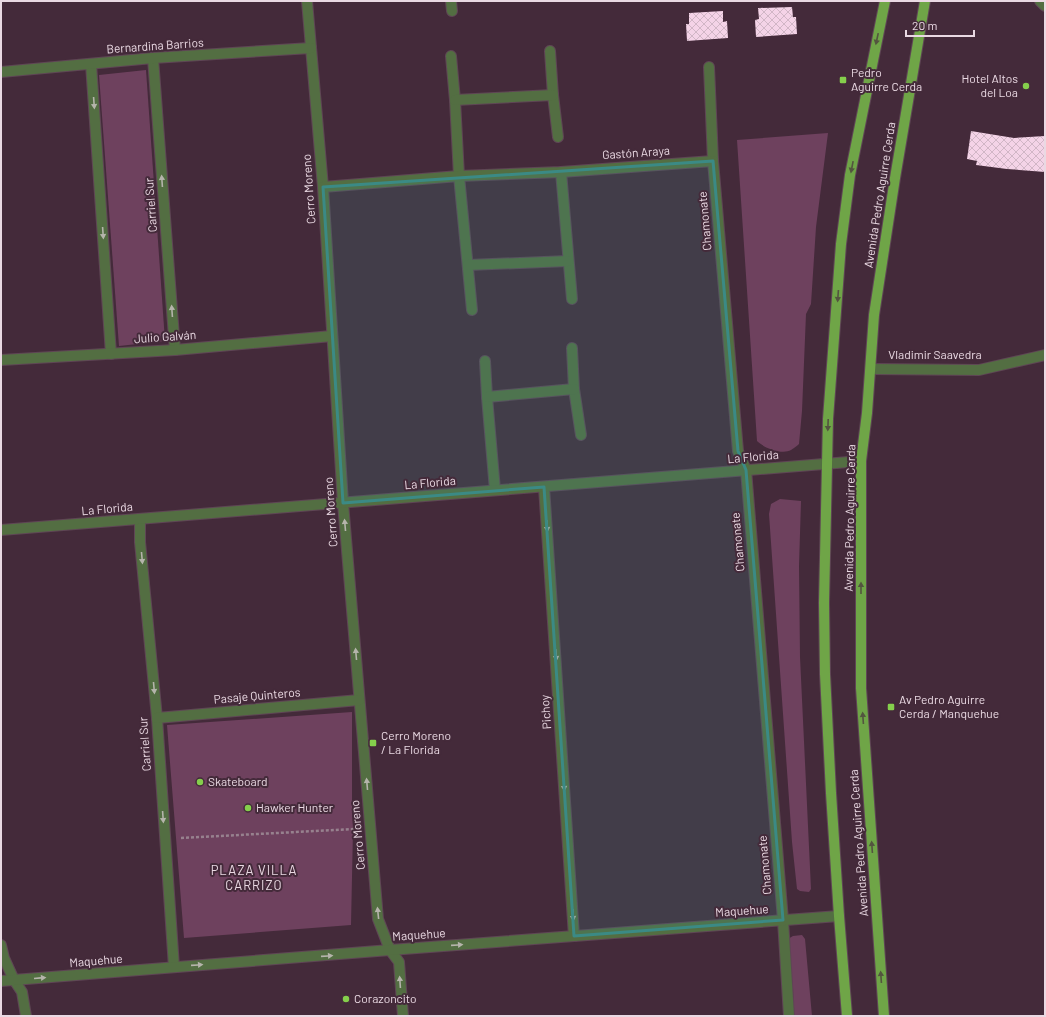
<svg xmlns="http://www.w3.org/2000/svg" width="1046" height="1017" viewBox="0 0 1046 1017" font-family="Barlow,sans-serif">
	<defs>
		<pattern id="building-cross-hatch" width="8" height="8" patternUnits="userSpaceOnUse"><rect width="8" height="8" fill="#f4d3e7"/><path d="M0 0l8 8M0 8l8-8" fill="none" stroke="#d1b6c6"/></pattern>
	</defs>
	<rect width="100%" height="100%" fill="#442a3a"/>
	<g fill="#6e415e">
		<path d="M 146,70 L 165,341 L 119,346 L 99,75 Z"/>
		<path d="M 828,133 L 816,227 L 811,304 L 806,314 L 802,411 L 799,444 C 797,446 794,448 791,450 C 782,455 764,448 757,441 L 737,140 Z"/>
		<path d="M 780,499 L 801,501 L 799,566 L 800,657 L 811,889 L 809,892 L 800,891 L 797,889 L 792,842 L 769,514 L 771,504 Z"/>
		<path d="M 352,712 L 352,811 L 353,829 L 351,925 L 184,938 L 167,725 Z"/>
		<path d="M 802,935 L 805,939 L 812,1016 L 794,1016 L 793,989 L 788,939 L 793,936 Z"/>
	</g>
	<g fill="url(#building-cross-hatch)">
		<path d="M 792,7 L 793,17 L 796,17 L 797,34 L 756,37 L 755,20 L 759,19 L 758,8 Z"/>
		<path d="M 723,11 L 723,22 L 727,21 L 728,38 L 687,41 L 686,24 L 689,24 L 689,13 Z"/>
		<path d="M 971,131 L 1014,138 L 1045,136 L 1045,172 L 1007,169 L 976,165 L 977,161 L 967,159 Z"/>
	</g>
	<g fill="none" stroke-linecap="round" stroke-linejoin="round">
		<defs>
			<g id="service">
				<path d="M 1040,1 L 1045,6"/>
				<path d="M 572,348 L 574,389 L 581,435"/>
				<path d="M 485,361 L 487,397 L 495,490"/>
				<path d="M 487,397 L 574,389"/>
			</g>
			<g id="minor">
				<path d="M 307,1 L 323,187 L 343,503 L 378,919 L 390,950 L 399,962 L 403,1016"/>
				<path d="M 451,1 L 452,11"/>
				<path d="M 550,51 L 553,95 L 558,137"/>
				<path d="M 451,56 L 455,100 L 459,176 L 472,310"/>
				<path d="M 153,58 L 175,350"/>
				<path d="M 91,64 L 111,354"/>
				<path d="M 709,67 L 713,161 L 738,451 L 746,470 L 783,920 L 789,1016"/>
				<path d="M 1,72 L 153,58 L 311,48"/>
				<path d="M 455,100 L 553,95"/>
				<path d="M 561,172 L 572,299"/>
				<path d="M 323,187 L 459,176 L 561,172 L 713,161"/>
				<path d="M 468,265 L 568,261"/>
				<path d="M 1,360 L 175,350 L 332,336"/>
				<path d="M 871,369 L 979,370 L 1045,355"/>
				<path d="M 544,487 L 574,936"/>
				<path d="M 140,519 L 140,542 L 157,718 L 174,967"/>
				<path d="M 1,530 L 861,461"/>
				<path d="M 157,718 L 359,700"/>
				<path d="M 1,945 L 4,958 L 14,980 L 22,992 L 26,1016"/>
				<path d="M 1,981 L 390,950 L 839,916"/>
			</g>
			<g id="primary">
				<path d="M 847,1016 L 839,916 L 831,793 L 825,674 L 824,603 L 828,419 L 841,244 L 850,175 L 885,1"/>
				<path d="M 884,1016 L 861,688 L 861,461 L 867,413 L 874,315 L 895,178 L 925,1"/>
			</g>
		</defs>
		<use href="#service" stroke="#5f4655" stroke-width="12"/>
		<use href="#minor" stroke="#5f4655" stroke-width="12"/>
		<use href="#primary" stroke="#5f4655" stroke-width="12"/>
		<path stroke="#97818e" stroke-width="2.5" stroke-dasharray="3 2" stroke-linecap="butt" d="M 181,838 L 354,829"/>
		<use href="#service" stroke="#536e42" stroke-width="10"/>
		<use href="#minor" stroke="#536e42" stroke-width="10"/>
		<use href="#primary" stroke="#6fa547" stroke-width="10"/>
	</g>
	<defs><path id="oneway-solid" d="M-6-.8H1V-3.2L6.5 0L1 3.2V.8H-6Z"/></defs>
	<g fill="#53553f">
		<use href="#oneway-solid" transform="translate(877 39) rotate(102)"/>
		<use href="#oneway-solid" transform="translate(852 167) rotate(101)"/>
		<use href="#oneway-solid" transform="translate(838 296) rotate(94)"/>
		<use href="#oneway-solid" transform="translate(828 425) rotate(92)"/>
		<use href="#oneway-solid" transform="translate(861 588) rotate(-90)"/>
		<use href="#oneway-solid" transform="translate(863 718) rotate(-94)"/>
		<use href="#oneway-solid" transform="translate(872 847) rotate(-94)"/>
		<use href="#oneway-solid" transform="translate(881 977) rotate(-94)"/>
	</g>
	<g fill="#b5b4ab">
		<use href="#oneway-solid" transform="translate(94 103) rotate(86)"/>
		<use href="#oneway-solid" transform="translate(162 181) rotate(-94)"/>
		<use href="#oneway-solid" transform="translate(103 233) rotate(86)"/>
		<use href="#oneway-solid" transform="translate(172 311) rotate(-94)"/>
		<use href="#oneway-solid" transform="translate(345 525) rotate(-95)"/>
		<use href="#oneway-solid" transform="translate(547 526) rotate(86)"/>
		<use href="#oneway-solid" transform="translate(142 558) rotate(85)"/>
		<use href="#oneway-solid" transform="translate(356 654) rotate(-95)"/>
		<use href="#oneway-solid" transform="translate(556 655) rotate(86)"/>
		<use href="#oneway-solid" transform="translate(154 688) rotate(85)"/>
		<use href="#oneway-solid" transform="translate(367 784) rotate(-95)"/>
		<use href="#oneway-solid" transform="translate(564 785) rotate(86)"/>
		<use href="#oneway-solid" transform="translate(163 817) rotate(86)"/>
		<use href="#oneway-solid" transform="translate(378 913) rotate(-96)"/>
		<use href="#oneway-solid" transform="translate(573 915) rotate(86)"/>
		<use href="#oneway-solid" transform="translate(457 945) rotate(-4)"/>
		<use href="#oneway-solid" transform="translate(327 956) rotate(-4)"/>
		<use href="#oneway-solid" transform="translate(197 965) rotate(-4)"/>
		<use href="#oneway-solid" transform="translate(40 978) rotate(-5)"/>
		<use href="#oneway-solid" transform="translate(400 982) rotate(-94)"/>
	</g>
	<path fill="#3b8a85" fill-opacity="0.2" stroke="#3b8a85" stroke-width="3" stroke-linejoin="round" d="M 713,161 L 738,451 L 746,470 L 783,920 L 574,936 L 544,487 L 343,503 L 323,187 Z"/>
	<g fill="#85cf4c" stroke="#442a3a" stroke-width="1.5">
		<rect x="839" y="76" width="8" height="8" rx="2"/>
		<circle cx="1026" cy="86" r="4"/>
		<rect x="887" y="703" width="8" height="8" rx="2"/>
		<rect x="369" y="739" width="8" height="8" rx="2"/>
		<circle cx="200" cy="782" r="4"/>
		<circle cx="248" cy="808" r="4"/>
		<circle cx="346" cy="999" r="4"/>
	</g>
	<g text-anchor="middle" stroke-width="4" stroke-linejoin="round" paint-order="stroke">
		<g font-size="12" fill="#ead9e3" stroke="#442a3a">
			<text transform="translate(155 46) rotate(-4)" y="4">Bernardina Barrios</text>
			<text transform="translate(636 153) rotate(-4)" y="4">Gastón Araya</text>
			<text transform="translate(309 189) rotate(-94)" y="4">Cerro Moreno</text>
			<text transform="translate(880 195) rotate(-81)" y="4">Avenida Pedro Aguirre Cerda</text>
			<text transform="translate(151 205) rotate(-94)" y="4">Carriel Sur</text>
			<text transform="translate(705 221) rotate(-95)" y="4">Chamonate</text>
			<text transform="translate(165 337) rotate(-4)" y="4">Julio Galván</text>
			<text x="935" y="359">Vladimir Saavedra</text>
			<text transform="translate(753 457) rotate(-5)" y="4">La Florida</text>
			<text transform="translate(430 483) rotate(-5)" y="4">La Florida</text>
			<text transform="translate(107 509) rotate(-5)" y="4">La Florida</text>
			<text transform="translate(331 512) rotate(-94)" y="4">Cerro Moreno</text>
			<text transform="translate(850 518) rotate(-89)" y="4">Avenida Pedro Aguirre Cerda</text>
			<text transform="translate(738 542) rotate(-95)" y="4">Chamonate</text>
			<text transform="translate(257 696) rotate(-5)" y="4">Pasaje Quinteros</text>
			<text transform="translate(546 712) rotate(-94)" y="4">Pichoy</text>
			<text transform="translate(145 744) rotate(-94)" y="4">Carriel Sur</text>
			<text transform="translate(358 835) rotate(-95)" y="4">Cerro Moreno</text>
			<text transform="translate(859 843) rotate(-94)" y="4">Avenida Pedro Aguirre Cerda</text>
			<text transform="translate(765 865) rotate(-95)" y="4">Chamonate</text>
			<text transform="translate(742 911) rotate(-4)" y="4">Maquehue</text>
			<text transform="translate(419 935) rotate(-4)" y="4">Maquehue</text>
			<text transform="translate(96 961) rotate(-5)" y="4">Maquehue</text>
		</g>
		<g font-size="12" fill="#ead9e3" stroke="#442a3a" text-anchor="start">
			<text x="851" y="77">Pedro<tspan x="851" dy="14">Aguirre Cerda</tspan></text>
			<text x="1018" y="83" text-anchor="end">Hotel Altos<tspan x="1018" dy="14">del Loa</tspan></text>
			<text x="899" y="704">Av Pedro Aguirre<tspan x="899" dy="14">Cerda / Manquehue</tspan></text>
			<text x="381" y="740">Cerro Moreno<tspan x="381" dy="14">/ La Florida</tspan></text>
			<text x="208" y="786">Skateboard</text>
			<text x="256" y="812">Hawker Hunter</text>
			<text x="354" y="1003">Corazoncito</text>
		</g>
		<g font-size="13" letter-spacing="1" fill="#ead9e3" stroke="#442a3a">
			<text x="254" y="875">PLAZA VILLA<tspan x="254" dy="15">CARRIZO</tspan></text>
		</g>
	</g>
	<rect width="1046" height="1017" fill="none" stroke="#ead9e3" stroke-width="4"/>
	<path d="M906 30v6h68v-6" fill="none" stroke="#ead9e3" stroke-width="2"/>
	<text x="912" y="30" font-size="12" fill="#ead9e3" stroke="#442a3a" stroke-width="3" paint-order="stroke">20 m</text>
</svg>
